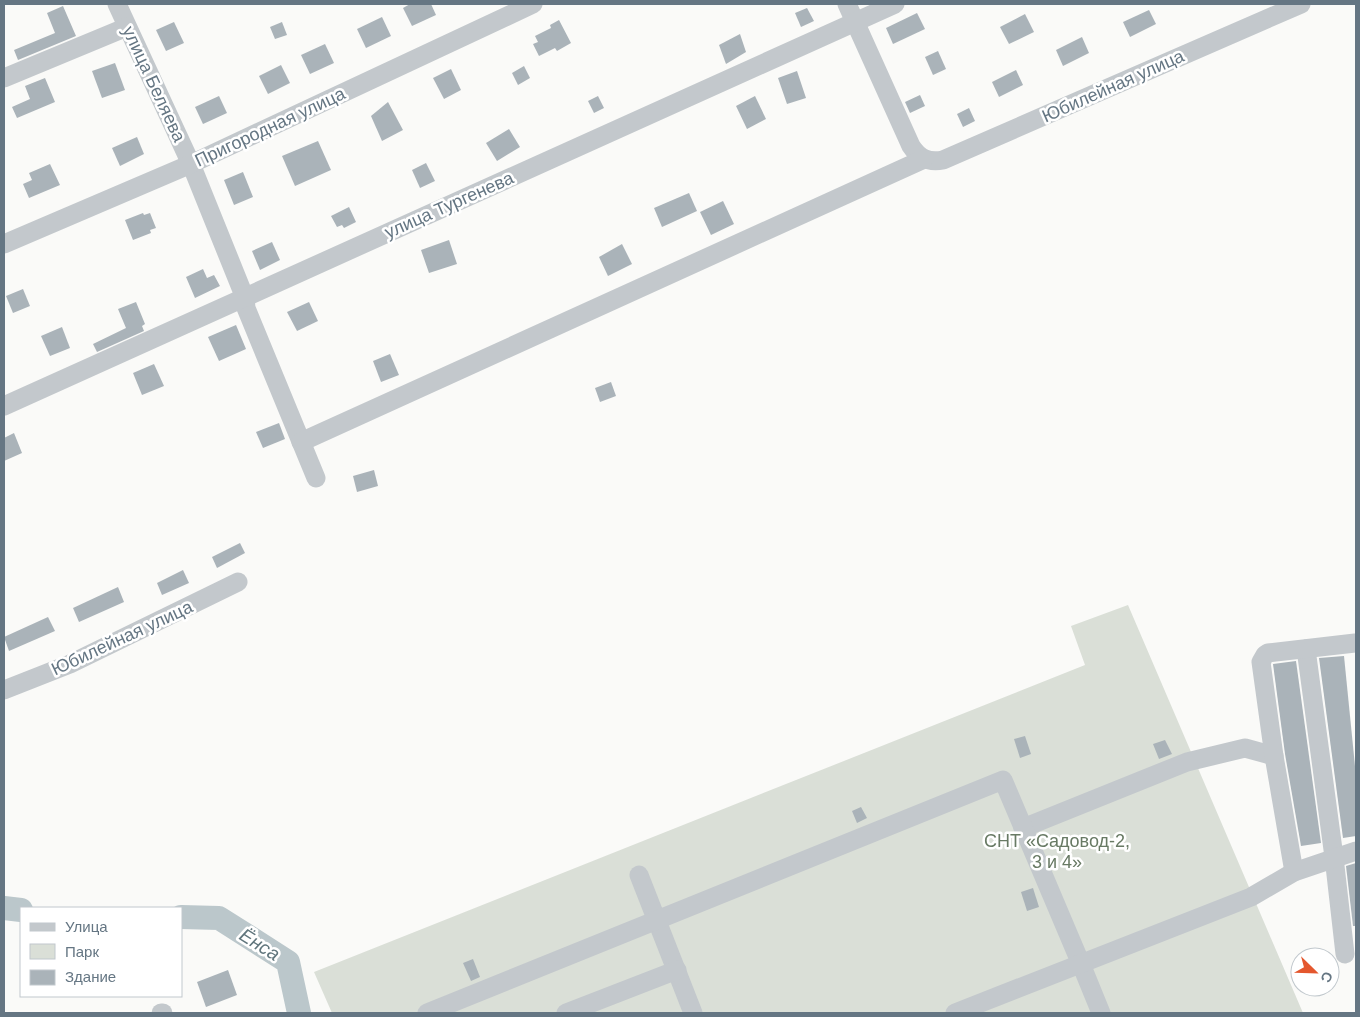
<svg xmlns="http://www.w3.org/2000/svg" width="1360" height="1017" viewBox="0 0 1360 1017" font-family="Helvetica,sans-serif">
	<rect width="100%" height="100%" fill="#fafaf8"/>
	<path fill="#dadfd7" d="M 1128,605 L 1303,1013 L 332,1013 L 314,972 L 1085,665 L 1071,626 Z"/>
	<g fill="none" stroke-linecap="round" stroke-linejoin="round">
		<g stroke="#bbc7cb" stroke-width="24">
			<path d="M 4,908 L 21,910"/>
			<path d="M 181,917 L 219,918 L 288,962 L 299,1013"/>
		</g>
	</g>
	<g fill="#aab3b9">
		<path d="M 410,4 L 431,4 L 436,15 L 412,26 L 403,8 Z"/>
		<path d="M 63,6 L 76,36 L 18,60 L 14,50 L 55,33 L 47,13 Z"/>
		<path d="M 807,8 L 814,21 L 801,27 L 795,13 Z"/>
		<path d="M 1149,10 L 1156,24 L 1130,37 L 1123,22 Z"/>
		<path d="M 917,13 L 925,29 L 893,44 L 886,28 Z"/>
		<path d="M 1025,14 L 1034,32 L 1009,44 L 1000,27 Z"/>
		<path d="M 382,17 L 391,36 L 366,48 L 357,29 Z"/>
		<path d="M 559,20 L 571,43 L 557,51 L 555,48 L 539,56 L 533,44 L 538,42 L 535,36 L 551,28 L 550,25 Z"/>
		<path d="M 174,22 L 184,43 L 166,51 L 156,30 Z"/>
		<path d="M 282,22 L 287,35 L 275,39 L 270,27 Z"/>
		<path d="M 740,34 L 746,52 L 726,64 L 719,45 Z"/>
		<path d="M 1082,37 L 1089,53 L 1063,66 L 1056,50 Z"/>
		<path d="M 325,44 L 334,63 L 310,74 L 301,55 Z"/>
		<path d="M 938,51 L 946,69 L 933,75 L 925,57 Z"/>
		<path d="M 115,63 L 125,90 L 102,98 L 92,71 Z"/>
		<path d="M 281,65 L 290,83 L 268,94 L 259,76 Z"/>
		<path d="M 524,66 L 530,78 L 518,85 L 512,73 Z"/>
		<path d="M 451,69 L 461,90 L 444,99 L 433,78 Z"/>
		<path d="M 1016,70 L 1023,85 L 999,97 L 992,82 Z"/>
		<path d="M 797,71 L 806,98 L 787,104 L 778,78 Z"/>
		<path d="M 45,78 L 55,102 L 17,118 L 12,107 L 30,99 L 25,86 Z"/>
		<path d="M 920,95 L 925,106 L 910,113 L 905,102 Z"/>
		<path d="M 219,96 L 227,113 L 203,124 L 195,107 Z"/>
		<path d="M 598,96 L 604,108 L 594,113 L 588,101 Z"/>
		<path d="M 755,96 L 766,119 L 747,129 L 736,106 Z"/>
		<path d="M 388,102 L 403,130 L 382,141 L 371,116 Z"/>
		<path d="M 969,108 L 975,121 L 963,127 L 957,114 Z"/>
		<path d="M 509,129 L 520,147 L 497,161 L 486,143 Z"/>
		<path d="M 137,137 L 144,154 L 120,166 L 112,148 Z"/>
		<path d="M 318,141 L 331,170 L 295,186 L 282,156 Z"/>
		<path d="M 426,163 L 435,181 L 420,188 L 412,170 Z"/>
		<path d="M 50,164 L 60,185 L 29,198 L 23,184 L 32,180 L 29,173 Z"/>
		<path d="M 243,172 L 253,197 L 234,205 L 224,180 Z"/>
		<path d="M 689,193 L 697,211 L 662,227 L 654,208 Z"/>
		<path d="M 723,201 L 734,224 L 711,235 L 700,212 Z"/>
		<path d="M 349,207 L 356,222 L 344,228 L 342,225 L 337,227 L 331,216 Z"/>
		<path d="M 143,213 L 144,215 L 150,213 L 156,228 L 150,230 L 151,233 L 133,240 L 125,220 Z"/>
		<path d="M 449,240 L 457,264 L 429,273 L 421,250 Z"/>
		<path d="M 272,242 L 280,260 L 260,270 L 252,251 Z"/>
		<path d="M 622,244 L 632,264 L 608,276 L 599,257 Z"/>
		<path d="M 203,269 L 207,278 L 214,275 L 220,286 L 195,298 L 186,277 Z"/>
		<path d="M 23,289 L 30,306 L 13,313 L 6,296 Z"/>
		<path d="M 136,302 L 145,324 L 142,326 L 144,331 L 97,352 L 93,344 L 126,328 L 118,309 Z"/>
		<path d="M 309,302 L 318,321 L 297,331 L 287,312 Z"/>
		<path d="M 236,325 L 246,349 L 219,361 L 208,337 Z"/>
		<path d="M 62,327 L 70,348 L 50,356 L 41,336 Z"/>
		<path d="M 390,354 L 399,375 L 381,382 L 373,361 Z"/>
		<path d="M 154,364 L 164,386 L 142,395 L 133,373 Z"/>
		<path d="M 611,382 L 616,396 L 600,402 L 595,388 Z"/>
		<path d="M 279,423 L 285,439 L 263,448 L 256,432 Z"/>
		<path d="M 14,433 L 22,453 L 4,461 L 4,438 Z"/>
		<path d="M 374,470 L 378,486 L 357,492 L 353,476 Z"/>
		<path d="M 240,543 L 245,553 L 217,568 L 212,557 Z"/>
		<path d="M 183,570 L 189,583 L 162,595 L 157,583 Z"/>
		<path d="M 118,587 L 124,602 L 79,622 L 73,608 Z"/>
		<path d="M 48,617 L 55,631 L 9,651 L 4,637 Z"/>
		<path d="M 1344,656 L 1356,776 L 1356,836 L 1343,838 L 1319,658 Z"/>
		<path d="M 1296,661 L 1321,843 L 1301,846 L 1285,754 L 1273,664 Z"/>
		<path d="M 1025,736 L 1031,754 L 1020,758 L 1014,739 Z"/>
		<path d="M 1165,740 L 1172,754 L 1159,759 L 1153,744 Z"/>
		<path d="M 861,807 L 867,818 L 857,823 L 852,811 Z"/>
		<path d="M 1356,863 L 1356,926 L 1353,926 L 1346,866 Z"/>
		<path d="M 1033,888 L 1039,907 L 1027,911 L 1021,892 Z"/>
		<path d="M 473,959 L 480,977 L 471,981 L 463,963 Z"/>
		<path d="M 228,970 L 237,995 L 206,1007 L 197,982 Z"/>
	</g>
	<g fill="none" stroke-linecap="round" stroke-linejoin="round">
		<g stroke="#c3c8cc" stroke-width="19">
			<path d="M 117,4 L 191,164 L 245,298 L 246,308 L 316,478"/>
			<path d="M 847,4 L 911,146 C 919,158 928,163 943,160 L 1301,4"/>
			<path d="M 4,78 L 127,27"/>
			<path d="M 4,244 L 191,164 L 533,4"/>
			<path d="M 4,406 L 895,4"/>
			<path d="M 301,442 L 924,159"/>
			<path d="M 1306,649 L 1334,857 L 1345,954"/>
			<path d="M 4,690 L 70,664 L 238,582"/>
			<path d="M 1023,828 L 1187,762 L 1245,748 L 1274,756"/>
			<path d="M 1294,872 L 1274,756 L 1261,662 L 1265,655 L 1268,653 L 1355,643"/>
			<path d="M 639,875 L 693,1013"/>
			<path d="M 161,1013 L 163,1013"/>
			<path d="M 427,1013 L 1003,780 L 1081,964 L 1101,1013"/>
			<path d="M 566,1013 L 677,970"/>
			<path d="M 955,1013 L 1251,897 L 1294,872 L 1356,851"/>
		</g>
	</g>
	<g text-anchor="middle" stroke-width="5" stroke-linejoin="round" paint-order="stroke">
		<g font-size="18" fill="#657683" stroke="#fff">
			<text transform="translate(154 84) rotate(65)" y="6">улица Беляева</text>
			<text transform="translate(1113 86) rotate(-24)" y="6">Юбилейная улица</text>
			<text transform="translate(270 127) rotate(-25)" y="6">Пригородная улица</text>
			<text transform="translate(449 205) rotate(-24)" y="6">улица Тургенева</text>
			<text transform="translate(122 638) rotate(-25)" y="6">Юбилейная улица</text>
		</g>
		<g font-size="18" fill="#687a64" stroke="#fff">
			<text x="1057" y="847">СНТ «Садовод-2,<tspan x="1057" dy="21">3 и 4»</tspan></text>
		</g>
		<g font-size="19" font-style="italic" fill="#60757c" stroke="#fff">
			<text transform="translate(260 944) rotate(32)" y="7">Ёнса</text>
		</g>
	</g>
	<rect width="1360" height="1017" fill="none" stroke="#657683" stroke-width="10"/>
	<rect x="20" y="907" width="162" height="90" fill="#ffffff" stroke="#c1c8cd"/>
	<rect x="30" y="923" width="25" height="8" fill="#c3c8cc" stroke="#c1c8cd"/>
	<text x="65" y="932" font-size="15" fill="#657683">Улица</text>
	<rect x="30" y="944" width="25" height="15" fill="#dadfd7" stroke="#c1c8cd"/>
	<text x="65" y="957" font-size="15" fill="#657683">Парк</text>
	<rect x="30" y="970" width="25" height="15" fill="#aab3b9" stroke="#c1c8cd"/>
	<text x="65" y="982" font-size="15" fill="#657683">Здание</text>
	<g transform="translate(1315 972) rotate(113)"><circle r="24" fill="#ffffff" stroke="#c1c8cd"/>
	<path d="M0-4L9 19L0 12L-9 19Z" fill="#e4572e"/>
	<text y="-8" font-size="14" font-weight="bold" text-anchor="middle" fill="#657683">С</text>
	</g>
</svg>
